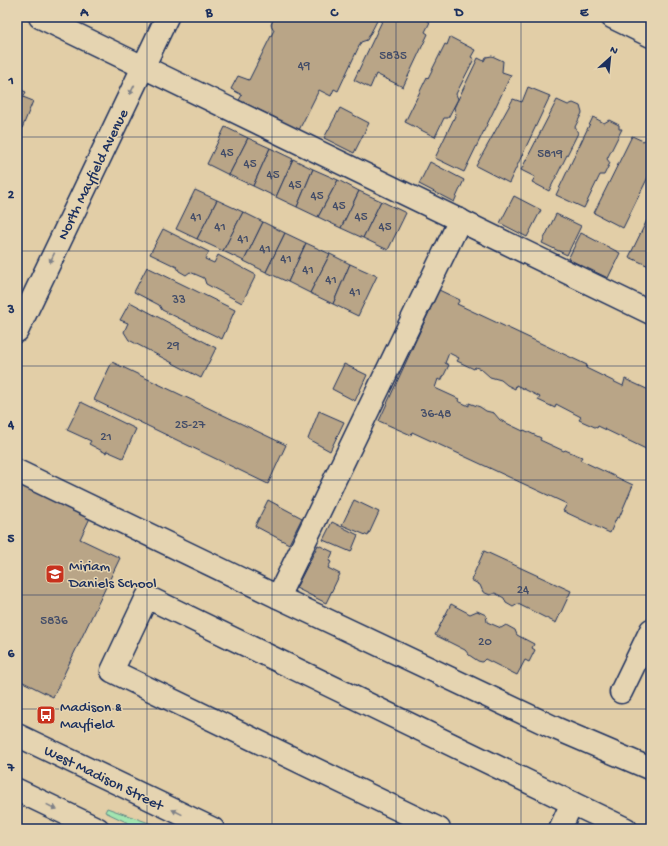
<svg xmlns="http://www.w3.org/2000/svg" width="668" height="846" viewBox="0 0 668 846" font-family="'Gochi Hand',sans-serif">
	<rect width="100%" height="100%" fill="#e2cea7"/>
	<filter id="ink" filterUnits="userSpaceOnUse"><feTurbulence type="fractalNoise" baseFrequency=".025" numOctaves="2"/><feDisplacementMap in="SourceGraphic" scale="8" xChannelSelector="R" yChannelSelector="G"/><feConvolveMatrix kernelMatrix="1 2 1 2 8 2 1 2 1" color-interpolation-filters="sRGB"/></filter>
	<g filter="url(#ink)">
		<path fill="#a2e5b0" stroke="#5e8a87" d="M 107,808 L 166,829 L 141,829 L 105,812 Z"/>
		<g fill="#b9a587" stroke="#1b2f5e">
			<path d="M 274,17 L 379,17 L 367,40 L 361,42 L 338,91 L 334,89 L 331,96 L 319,90 L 299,130 L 239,100 L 242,95 L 231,89 L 238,76 L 249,80 L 274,30 L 271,25 Z"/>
			<path d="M 384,17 L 420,17 L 430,22 L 425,32 L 428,34 L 403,87 L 376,74 L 370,88 L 354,80 Z"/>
			<path d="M 450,37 L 475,50 L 471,57 L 474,59 L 456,94 L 458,99 L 448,118 L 444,118 L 435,137 L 405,122 L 427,77 L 428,78 L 445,44 L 447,45 Z"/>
			<path d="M 492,56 L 503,61 L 502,72 L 511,75 L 464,172 L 435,158 L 456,114 L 454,108 L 478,58 L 484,61 L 486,57 Z"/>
			<path d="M 528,87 L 550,96 L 509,183 L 476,166 L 513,99 L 522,102 Z"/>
			<path d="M 17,88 L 26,92 L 23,97 L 33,101 L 21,131 L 17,129 Z"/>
			<path d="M 557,100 L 568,105 L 573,103 L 580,106 L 582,113 L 575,127 L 578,133 L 549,191 L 532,182 L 535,177 L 521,170 Z"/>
			<path d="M 340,108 L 369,123 L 354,153 L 324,138 Z"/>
			<path d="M 593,117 L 604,123 L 609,120 L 619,125 L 619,129 L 622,129 L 607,159 L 610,163 L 604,175 L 600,175 L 584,208 L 556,195 Z"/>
			<path d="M 225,127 L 248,138 L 229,175 L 207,164 Z"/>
			<path d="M 632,136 L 643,141 L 647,139 L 651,141 L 651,171 L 623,228 L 594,213 Z"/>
			<path d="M 248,138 L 270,148 L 253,186 L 229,175 Z"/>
			<path d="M 270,148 L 293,159 L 276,197 L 253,186 Z"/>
			<path d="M 293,159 L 313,169 L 297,207 L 276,197 Z"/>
			<path d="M 430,162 L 464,180 L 454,202 L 419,184 Z"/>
			<path d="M 313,169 L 338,180 L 318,217 L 297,207 Z"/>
			<path d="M 338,180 L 359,191 L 341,228 L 318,217 Z"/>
			<path d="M 195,190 L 217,200 L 197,239 L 176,229 Z"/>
			<path d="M 359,191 L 381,201 L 363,238 L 341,228 Z"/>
			<path d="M 514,196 L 541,210 L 527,237 L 500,223 Z"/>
			<path d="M 217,200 L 243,212 L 223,251 L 197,239 Z"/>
			<path d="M 381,201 L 406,213 L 388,250 L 363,238 Z"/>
			<path d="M 243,212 L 263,222 L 244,261 L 223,251 Z"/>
			<path d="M 651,212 L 651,267 L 629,257 Z"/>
			<path d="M 556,214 L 581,226 L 567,255 L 542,243 Z"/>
			<path d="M 263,222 L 285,233 L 266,272 L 244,261 Z"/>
			<path d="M 163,229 L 209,252 L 205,259 L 214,263 L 218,255 L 256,275 L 242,303 L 206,284 L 204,278 L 190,272 L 186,275 L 179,271 L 177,267 L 150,254 Z"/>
			<path d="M 285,233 L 306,243 L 288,282 L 266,272 Z"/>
			<path d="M 581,233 L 620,253 L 608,278 L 568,259 Z"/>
			<path d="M 306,243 L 330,254 L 310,293 L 288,282 Z"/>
			<path d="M 330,254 L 350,264 L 333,304 L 310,293 Z"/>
			<path d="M 350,264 L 377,276 L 358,316 L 333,304 Z"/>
			<path d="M 147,267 L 235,310 L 222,339 L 162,310 L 159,305 L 134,292 Z"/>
			<path d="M 439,290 L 460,300 L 457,304 L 587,365 L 586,368 L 623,386 L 625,379 L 651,391 L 650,451 L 598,426 L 597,428 L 579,420 L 581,417 L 556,404 L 555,408 L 538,400 L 540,397 L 516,385 L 515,389 L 507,385 L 501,380 L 490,377 L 481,369 L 475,367 L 474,369 L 457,361 L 459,358 L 449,353 L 445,363 L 449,365 L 441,381 L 438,379 L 435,388 L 459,399 L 458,401 L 469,406 L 469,403 L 480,407 L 486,411 L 494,413 L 500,420 L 523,431 L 524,430 L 541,438 L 540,440 L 564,451 L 565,450 L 582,457 L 580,460 L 633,485 L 619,518 L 617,517 L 610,533 L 563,511 L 567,504 L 412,432 L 411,435 L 379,421 Z"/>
			<path d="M 130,302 L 216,348 L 201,378 L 129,340 L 124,332 L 128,323 L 120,320 Z"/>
			<path d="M 112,362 L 286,445 L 268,484 L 94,400 Z"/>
			<path d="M 344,364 L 367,375 L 355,401 L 332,389 Z"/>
			<path d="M 81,402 L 136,429 L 123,458 L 107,451 L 106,453 L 89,444 L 91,441 L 67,430 Z"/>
			<path d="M 319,411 L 344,422 L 330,451 L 308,439 Z"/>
			<path d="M 17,482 L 90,518 L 80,539 L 120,558 L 53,697 L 17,679 Z"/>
			<path d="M 268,500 L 302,518 L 289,544 L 255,526 Z"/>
			<path d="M 354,500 L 379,512 L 368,536 L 342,525 Z"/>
			<path d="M 332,522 L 358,535 L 351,552 L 323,540 Z"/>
			<path d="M 318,545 L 333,552 L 329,561 L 331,562 L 328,568 L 340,574 L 326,603 L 296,588 Z"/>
			<path d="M 484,551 L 571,591 L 556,623 L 518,604 L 513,607 L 506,603 L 504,598 L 495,593 L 490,595 L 483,592 L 480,585 L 471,580 Z"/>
			<path d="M 451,604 L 470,614 L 477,611 L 486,615 L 487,622 L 501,628 L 506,625 L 515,630 L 517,635 L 534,644 L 532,648 L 535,650 L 529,662 L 525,660 L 517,675 L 485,659 L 482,662 L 478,661 L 469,655 L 465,650 L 435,635 Z"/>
		</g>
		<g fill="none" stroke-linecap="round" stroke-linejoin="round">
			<defs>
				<g id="minor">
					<path d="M 40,17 L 651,313"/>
					<path d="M 612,17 L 651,36"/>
					<path d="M 17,331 L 167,17"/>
					<path d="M 17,471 L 278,597 L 555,728 L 651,769"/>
					<path d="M 278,597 L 460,220"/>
					<path d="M 621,692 L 651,630"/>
					<path d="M 572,803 L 626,829"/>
					<path d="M 439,829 L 112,671 L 147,597 L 572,803 L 560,829"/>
				</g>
				<g id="major">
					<path d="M 17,735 L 213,829"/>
					<path d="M 17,790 L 98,829"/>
				</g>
			</defs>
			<use href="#minor" stroke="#1b2f5e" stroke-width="25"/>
			<use href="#major" stroke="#1b2f5e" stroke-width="25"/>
			<use href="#minor" stroke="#e5d4b1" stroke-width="22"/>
			<use href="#major" stroke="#e5d4b1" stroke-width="22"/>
		</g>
		<defs><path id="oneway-solid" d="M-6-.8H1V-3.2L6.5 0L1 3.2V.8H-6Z"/></defs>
		<g fill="#808288">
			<use href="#oneway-solid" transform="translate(132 90) rotate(116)"/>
			<use href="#oneway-solid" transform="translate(52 258) rotate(116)"/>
			<use href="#oneway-solid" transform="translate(52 807) rotate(26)"/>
			<use href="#oneway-solid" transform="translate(177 812) rotate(-154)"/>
		</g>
	</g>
	<path fill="none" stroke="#1b2f5e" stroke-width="1" stroke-opacity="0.55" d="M 147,17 L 147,829M 272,17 L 272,829M 396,17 L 396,829M 521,17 L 521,829M 17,137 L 651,137M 17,251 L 651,251M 17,366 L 651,366M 17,480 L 651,480M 17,595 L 651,595M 17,709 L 651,709"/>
	<defs>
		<symbol id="school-square" viewBox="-11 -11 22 22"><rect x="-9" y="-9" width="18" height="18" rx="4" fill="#c8321e" stroke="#e5d4b1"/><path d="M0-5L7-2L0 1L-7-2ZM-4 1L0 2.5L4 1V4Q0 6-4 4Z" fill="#fff"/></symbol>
		<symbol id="bus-square" viewBox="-11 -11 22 22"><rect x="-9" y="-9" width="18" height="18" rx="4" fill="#c8321e" stroke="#e5d4b1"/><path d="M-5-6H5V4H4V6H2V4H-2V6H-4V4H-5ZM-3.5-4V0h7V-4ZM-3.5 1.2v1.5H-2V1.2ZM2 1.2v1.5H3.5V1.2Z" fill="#fff"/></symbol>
	</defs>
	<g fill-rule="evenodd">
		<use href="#school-square" x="44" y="563" width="22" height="22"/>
		<use href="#bus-square" x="35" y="704" width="22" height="22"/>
	</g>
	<g text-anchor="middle" stroke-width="3" stroke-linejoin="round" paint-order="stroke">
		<g font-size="13" fill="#424c68">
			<text x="393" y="59">5835</text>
			<text x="304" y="69">49</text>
			<text x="227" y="156">45</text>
			<text x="550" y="157">5819</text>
			<text x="250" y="167">45</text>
			<text x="273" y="178">45</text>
			<text x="295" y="188">45</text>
			<text x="317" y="199">45</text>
			<text x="339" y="209">45</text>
			<text x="196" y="220">41</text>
			<text x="361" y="220">45</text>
			<text x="220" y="230">41</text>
			<text x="385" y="230">45</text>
			<text x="243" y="242">41</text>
			<text x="265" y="252">41</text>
			<text x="286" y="262">41</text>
			<text x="308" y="273">41</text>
			<text x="331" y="283">41</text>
			<text x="355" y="295">41</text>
			<text x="179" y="303">33</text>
			<text x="173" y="349">29</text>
			<text x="436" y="417">36-48</text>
			<text x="190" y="428">25-27</text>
			<text x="106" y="440">21</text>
			<text x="523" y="593">24</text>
			<text x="54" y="624">5836</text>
			<text x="485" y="645">20</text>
		</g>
		<g font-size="15" fill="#1b2f5e" stroke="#e5d4b1">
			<text transform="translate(92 174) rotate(-64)" y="5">North Mayfield Avenue</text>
			<text transform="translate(104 777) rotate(26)" y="5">West Madison Street</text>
		</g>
		<g font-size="15" fill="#1b2f5e" stroke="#e5d4b1" text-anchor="start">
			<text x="69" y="570">Miriam<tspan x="69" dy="17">Daniels School</tspan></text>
			<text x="60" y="711">Madison &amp;<tspan x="60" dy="17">Mayfield</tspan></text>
		</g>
	</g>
	<rect width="668" height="846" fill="none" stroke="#e5d4b1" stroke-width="44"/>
	<g transform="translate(610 58) rotate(27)" stroke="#e5d4b1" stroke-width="3" paint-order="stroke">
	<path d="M0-3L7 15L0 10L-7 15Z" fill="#1b2f5e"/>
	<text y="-6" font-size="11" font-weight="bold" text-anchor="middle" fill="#1b2f5e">N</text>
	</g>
	<rect x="22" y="22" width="624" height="802" fill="none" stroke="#1b2f5e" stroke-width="1.5"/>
	<g font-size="13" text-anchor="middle" font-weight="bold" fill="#1b2f5e">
		<text x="84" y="16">A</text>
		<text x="209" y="16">B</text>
		<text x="334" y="16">C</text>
		<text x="459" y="16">D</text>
		<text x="584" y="16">E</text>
		<text x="11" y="84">1</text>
		<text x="11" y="198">2</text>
		<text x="11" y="313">3</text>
		<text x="11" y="428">4</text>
		<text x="11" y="542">5</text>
		<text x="11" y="657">6</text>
		<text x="11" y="771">7</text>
	</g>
</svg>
